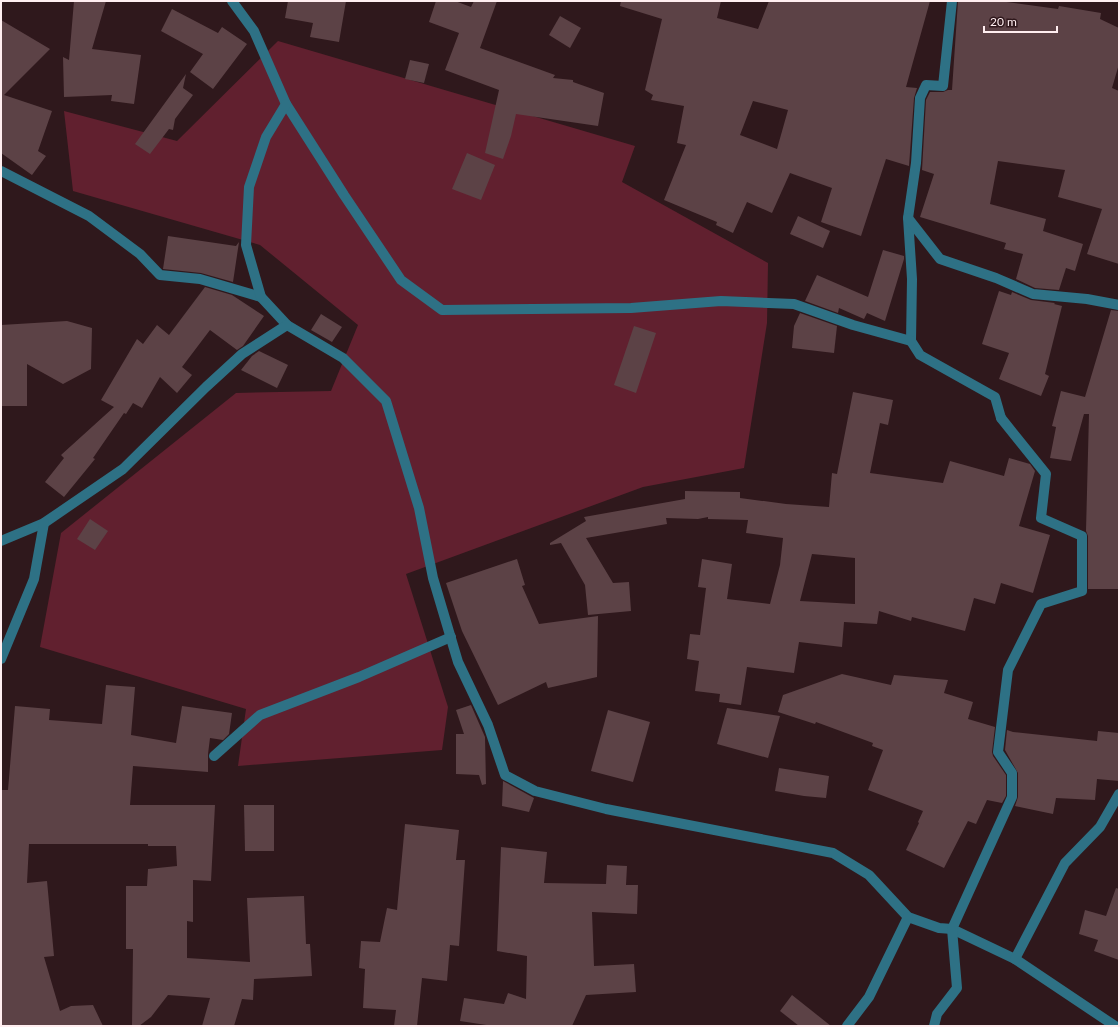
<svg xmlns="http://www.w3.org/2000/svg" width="1120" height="1027" viewBox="0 0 1120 1027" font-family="Lato,sans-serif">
	<rect width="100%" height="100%" fill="#2f181c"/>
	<path fill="#61202f" d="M 278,41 L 635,146 L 622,182 L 768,263 L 767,323 L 744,468 L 643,487 L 406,574 L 448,707 L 442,750 L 238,766 L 246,709 L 40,647 L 61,533 L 236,393 L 331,391 L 358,325 L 260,245 L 73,191 L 64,111 L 177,141 Z"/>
	<g fill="#5c4246" fill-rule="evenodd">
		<path d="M 74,1 L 106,1 L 92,49 L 141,55 L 134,104 L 111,101 L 112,95 L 64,97 L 63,57 L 69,60 Z"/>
		<path d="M 288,1 L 346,1 L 339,42 L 310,37 L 313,23 L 285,18 Z"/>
		<path d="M 436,1 L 455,1 L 471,7 L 474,1 L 497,1 L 480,48 L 555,75 L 553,78 L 573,80 L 573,82 L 604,93 L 598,126 L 516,114 L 511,136 L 503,159 L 485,153 L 499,90 L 445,70 L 459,33 L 429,22 Z"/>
		<path d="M 621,1 L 721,1 L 717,18 L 758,29 L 769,1 L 930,1 L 906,87 L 917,88 L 914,98 L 909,166 L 886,159 L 861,236 L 821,222 L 832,188 L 790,173 L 772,213 L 747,202 L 733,233 L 716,225 L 717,222 L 664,200 L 686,145 L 677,143 L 684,106 L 651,100 L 653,95 L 645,90 L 662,19 L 620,6 ZM 753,101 L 788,110 L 777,149 L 740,135 Z"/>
		<path d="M 958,1 L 999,1 L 1058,9 L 1059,6 L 1101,13 L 1100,19 L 1119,28 L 1119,64 L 1112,88 L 1119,91 L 1119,264 L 1087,254 L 1102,209 L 1058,197 L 1065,170 L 998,161 L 990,204 L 1046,219 L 1043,231 L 1083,244 L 1075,271 L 1066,268 L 1059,290 L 1035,288 L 1016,279 L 1023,254 L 1004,249 L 1006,243 L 920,217 L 934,174 L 922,170 L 926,100 L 930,92 L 943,92 L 948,90 L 952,90 Z"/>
		<path d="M 172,9 L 218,33 L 222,27 L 247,44 L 213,89 L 190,72 L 203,54 L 161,31 Z"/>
		<path d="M 560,16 L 581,28 L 570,48 L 549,35 Z"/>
		<path d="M 1,20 L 50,49 L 4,95 L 52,111 L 38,151 L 46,156 L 32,175 L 1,153 Z"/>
		<path d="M 410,60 L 429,64 L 424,83 L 405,79 Z"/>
		<path d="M 186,74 L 183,88 L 193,95 L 175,119 L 173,130 L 169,129 L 150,154 L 135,144 Z"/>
		<path d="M 467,153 L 495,165 L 481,200 L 452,189 Z"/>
		<path d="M 798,216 L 830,231 L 823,248 L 790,234 Z"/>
		<path d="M 168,236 L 236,246 L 239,242 L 233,282 L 201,273 L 163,269 Z"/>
		<path d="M 883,250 L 904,256 L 904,259 L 885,321 L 867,313 L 864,319 L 839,308 L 838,313 L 805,301 L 817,275 L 868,297 Z"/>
		<path d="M 205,287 L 232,295 L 264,316 L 243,346 L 237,350 L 210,330 L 182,367 L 192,375 L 177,393 L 160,377 L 142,408 L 133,403 L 126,414 L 124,413 L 93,458 L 95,459 L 64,497 L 45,482 L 64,458 L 61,455 L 114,407 L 101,400 L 137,339 L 143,344 L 157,325 L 169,335 Z"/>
		<path d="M 999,291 L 1011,295 L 1012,292 L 1031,300 L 1055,303 L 1054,304 L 1062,306 L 1045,374 L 1049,376 L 1041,396 L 999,379 L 1009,353 L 982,344 Z"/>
		<path d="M 1111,310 L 1119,311 L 1119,589 L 1088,589 L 1088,536 L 1086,531 L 1089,414 L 1084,414 L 1071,461 L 1050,458 L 1056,427 L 1052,426 L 1061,391 L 1085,397 Z"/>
		<path d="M 800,313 L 837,326 L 834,353 L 792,348 L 794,326 Z"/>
		<path d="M 321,314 L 342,327 L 332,342 L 311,330 Z"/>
		<path d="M 67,321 L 92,328 L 91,369 L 63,384 L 27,364 L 27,406 L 1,406 L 1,325 Z"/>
		<path d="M 634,326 L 656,333 L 636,393 L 614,385 Z"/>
		<path d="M 259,351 L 288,365 L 277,388 L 241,370 L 252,356 Z"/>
		<path d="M 853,392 L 893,400 L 888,425 L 880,423 L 870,473 L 943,483 L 950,461 L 1004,476 L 1009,458 L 1030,464 L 1035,471 L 1019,526 L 1050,535 L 1033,593 L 1001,583 L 995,604 L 974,598 L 965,631 L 912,617 L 911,621 L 879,611 L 877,624 L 844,622 L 842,647 L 799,642 L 794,673 L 747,667 L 741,705 L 719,702 L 720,694 L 695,691 L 699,661 L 687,659 L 690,634 L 700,635 L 706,588 L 698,587 L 702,559 L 732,564 L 727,599 L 770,604 L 780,565 L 783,538 L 746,533 L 748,520 L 708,519 L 708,517 L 698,519 L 666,518 L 667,524 L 586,538 L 613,583 L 629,582 L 631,611 L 588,615 L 585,585 L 561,543 L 550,545 L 550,543 L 586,521 L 584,517 L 685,499 L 685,491 L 740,492 L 740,498 L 786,504 L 829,507 L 832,473 L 837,474 ZM 812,554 L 855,558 L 855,604 L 800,601 Z"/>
		<path d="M 90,519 L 108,531 L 95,550 L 77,539 Z"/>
		<path d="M 517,559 L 525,585 L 522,586 L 539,624 L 598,616 L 597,677 L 548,688 L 546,682 L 498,705 L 462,631 L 446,583 Z"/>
		<path d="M 842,674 L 891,685 L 894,675 L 948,680 L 944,693 L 973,702 L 968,719 L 995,727 L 992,752 L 993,756 L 1006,775 L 1006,796 L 1002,803 L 987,800 L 976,824 L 968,821 L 944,868 L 906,850 L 919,823 L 918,822 L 923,811 L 868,790 L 883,750 L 872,746 L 873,743 L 816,722 L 815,724 L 778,712 L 783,695 Z"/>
		<path d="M 106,685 L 135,687 L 131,735 L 176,743 L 182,706 L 232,713 L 229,734 L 223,740 L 210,738 L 208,754 L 208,772 L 133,766 L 130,805 L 215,805 L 211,881 L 193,880 L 193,922 L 187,921 L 187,958 L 250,962 L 247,898 L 304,896 L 306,944 L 310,944 L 312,976 L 254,979 L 253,1000 L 242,999 L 234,1026 L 202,1026 L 210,998 L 168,995 L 151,1017 L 139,1026 L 132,1026 L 133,949 L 126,949 L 126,886 L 147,886 L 148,869 L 177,866 L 176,846 L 148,846 L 148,844 L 29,844 L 27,883 L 47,881 L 54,956 L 44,957 L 60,1011 L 71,1006 L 93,1005 L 103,1026 L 1,1026 L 1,790 L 8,790 L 15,706 L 50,709 L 49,720 L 102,724 Z"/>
		<path d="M 471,705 L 485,737 L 486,784 L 482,785 L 479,775 L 456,774 L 456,734 L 464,734 L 456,710 Z"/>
		<path d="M 727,708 L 780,716 L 768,758 L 717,744 Z"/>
		<path d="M 608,710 L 650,722 L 633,782 L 591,771 Z"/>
		<path d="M 1007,730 L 1013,732 L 1097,741 L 1098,731 L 1119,733 L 1119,781 L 1097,779 L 1095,800 L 1056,798 L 1053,814 L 1015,806 L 1018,797 L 1018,773 L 1005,750 Z"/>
		<path d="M 779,768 L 829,776 L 826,798 L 804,796 L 775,791 Z"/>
		<path d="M 503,781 L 534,798 L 529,812 L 502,806 Z"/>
		<path d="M 244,805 L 274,805 L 274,851 L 245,851 Z"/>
		<path d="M 405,824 L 459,830 L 456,860 L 465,860 L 459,946 L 450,945 L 447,981 L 422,978 L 417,1026 L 394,1026 L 396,1010 L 363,1008 L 365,969 L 359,968 L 361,941 L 380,942 L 387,908 L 397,910 Z"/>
		<path d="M 501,847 L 547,852 L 544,883 L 606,884 L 607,865 L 627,866 L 626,885 L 638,885 L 637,914 L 592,912 L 594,966 L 634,964 L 636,992 L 586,995 L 572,1026 L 493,1026 L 460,1021 L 464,998 L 504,1004 L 508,993 L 526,999 L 527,956 L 497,951 Z"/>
		<path d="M 1116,888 L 1119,889 L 1119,960 L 1094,951 L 1098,940 L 1079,934 L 1085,910 L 1106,916 Z"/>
		<path d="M 792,995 L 831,1026 L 799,1026 L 780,1011 Z"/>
	</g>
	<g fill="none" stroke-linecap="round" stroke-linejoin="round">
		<g stroke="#2e7185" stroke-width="10">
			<path d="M 952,1 L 943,86 L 926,85 L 920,98 L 916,163 L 908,218 L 912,279 L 911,341 L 920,355 L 995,397 L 1001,418"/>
			<path d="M 1,171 L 89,216 L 140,254 L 160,275 L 200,279 L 261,297"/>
		</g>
		<g stroke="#2e7185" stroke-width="10">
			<path d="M 232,1 L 254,31 L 286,104 L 344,195 L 401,280 L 442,310 L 631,308 L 721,301 L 794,304 L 853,325 L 911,341"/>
			<path d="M 286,104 L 266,137 L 249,187 L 246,245 L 261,297 L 287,325 L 343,358 L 386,401 L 419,508 L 433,578 L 458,662 L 488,725 L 505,775 L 535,791 L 606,809 L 833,853 L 869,875 L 908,917 L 939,928 L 952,929 L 1015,959 L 1115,1026"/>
			<path d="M 908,218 L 940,259 L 996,278 L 1033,294 L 1087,299 L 1119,305"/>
			<path d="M 1,541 L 44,523 L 123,469 L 206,387 L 242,354 L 287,325"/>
			<path d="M 1,659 L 34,579 L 44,523"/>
			<path d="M 214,756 L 260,715 L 359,677 L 451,637"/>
			<path d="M 1015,959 L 1065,863 L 1100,827 L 1119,794"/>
			<path d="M 847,1026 L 869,997 L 908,917"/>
			<path d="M 934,1026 L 937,1014 L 957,988 L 952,929 L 1012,797 L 1012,773 L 998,752 L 1008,670 L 1041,604 L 1082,591 L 1082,536 L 1041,518 L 1046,474 L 1001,418"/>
		</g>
	</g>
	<rect width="1120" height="1027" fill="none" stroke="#ffeef0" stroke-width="4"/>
	<path d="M984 26v6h73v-6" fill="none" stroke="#ffeef0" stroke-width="2"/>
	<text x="990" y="26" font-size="12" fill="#ffeef0" stroke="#2f181c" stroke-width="3" paint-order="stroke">20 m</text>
</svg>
